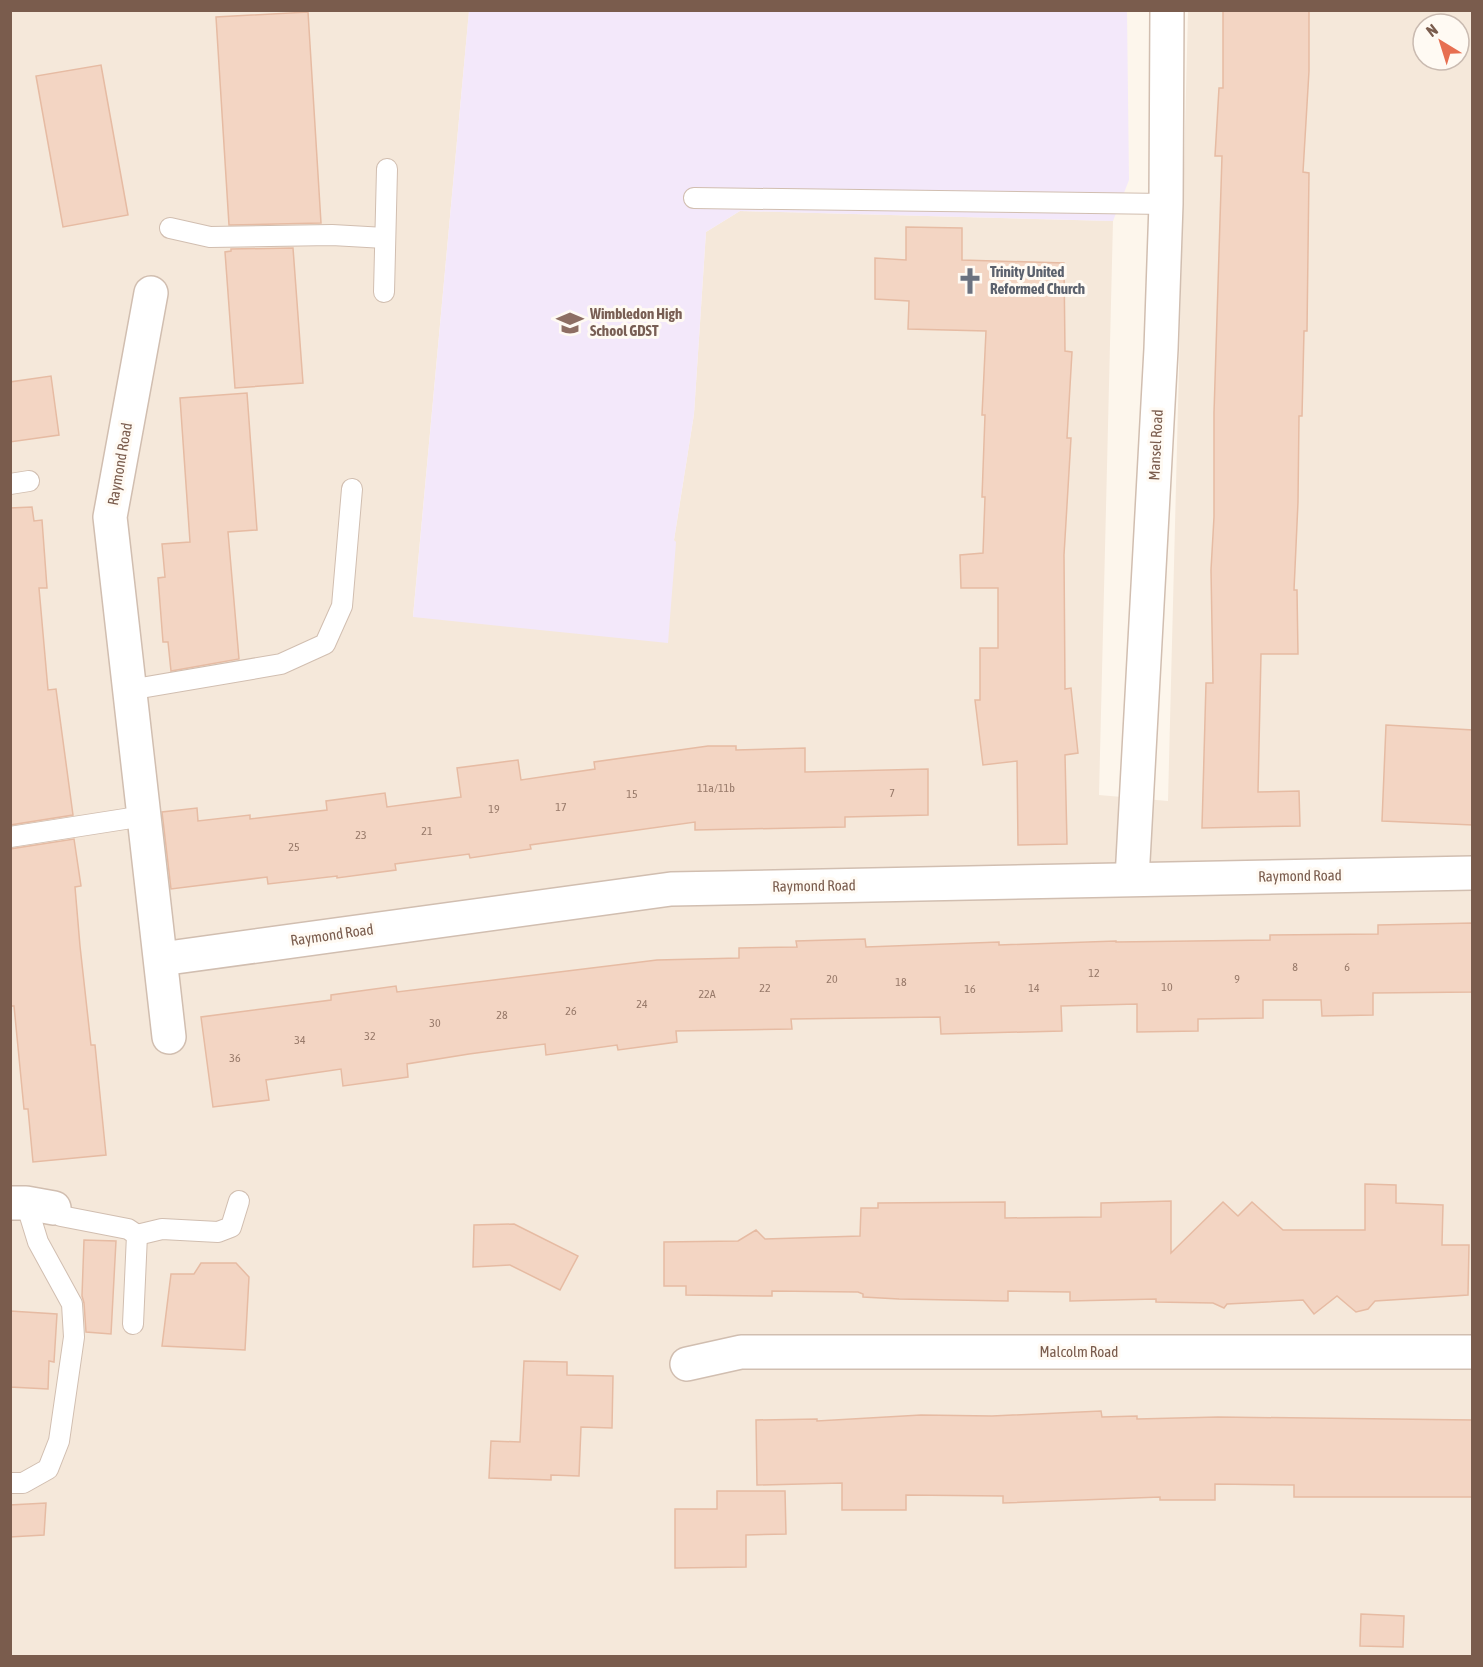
<svg xmlns="http://www.w3.org/2000/svg" width="1483" height="1667" viewBox="0 0 1483 1667" font-family="'Asap Condensed',sans-serif">
	<rect width="100%" height="100%" fill="#fdf6ec"/>
	<path fill="#f5e8da" fill-rule="evenodd" d="M 11,11 L 469,11 L 413,616 L 674,540 L 694,414 L 706,232 L 740,211 L 1113,221 L 1099,795 L 1168,801 L 1188,11 L 1472,11 L 1472,1656 L 11,1656 ZM 1423,24 L 1459,24 L 1459,60 L 1423,60 Z"/>
	<path fill="#f3e8fa" d="M 469,11 L 1127,11 L 1129,180 L 1113,221 L 740,211 L 706,232 L 694,414 L 674,540 L 676,542 L 668,643 L 413,617 Z"/>
	<g fill="#f3d5c3" stroke="#e6bba3" stroke-width="1.5">
		<path d="M 1223,10 L 1309,10 L 1309,71 L 1303,172 L 1309,173 L 1307,331 L 1304,331 L 1302,416 L 1299,416 L 1298,502 L 1294,590 L 1297,590 L 1298,654 L 1261,654 L 1258,792 L 1299,791 L 1300,826 L 1202,828 L 1206,683 L 1213,683 L 1211,570 L 1214,517 L 1214,413 L 1222,156 L 1215,156 L 1219,88 L 1223,88 Z"/>
		<path d="M 308,12 L 321,223 L 229,225 L 216,17 Z"/>
		<path d="M 101,65 L 128,215 L 63,227 L 36,76 Z"/>
		<path d="M 906,227 L 962,228 L 962,260 L 1064,263 L 1065,351 L 1072,352 L 1067,438 L 1071,438 L 1064,555 L 1065,689 L 1071,688 L 1078,753 L 1065,755 L 1067,844 L 1018,845 L 1017,761 L 983,765 L 975,700 L 980,700 L 980,648 L 998,648 L 998,588 L 961,588 L 960,555 L 983,553 L 985,497 L 982,497 L 985,415 L 982,415 L 986,331 L 908,329 L 909,301 L 875,299 L 875,258 L 906,260 Z"/>
		<path d="M 293,248 L 303,383 L 235,388 L 225,252 L 231,251 L 231,249 Z"/>
		<path d="M 51,376 L 59,435 L 10,442 L 10,382 Z"/>
		<path d="M 247,393 L 257,530 L 228,532 L 239,659 L 171,671 L 168,642 L 163,642 L 158,578 L 165,577 L 162,544 L 190,542 L 180,398 Z"/>
		<path d="M 32,507 L 34,521 L 42,520 L 47,588 L 39,588 L 48,690 L 56,689 L 73,815 L 10,825 L 10,508 Z"/>
		<path d="M 1386,725 L 1473,730 L 1473,825 L 1382,821 Z"/>
		<path d="M 708,746 L 736,746 L 736,750 L 805,748 L 805,772 L 928,769 L 928,815 L 845,817 L 845,827 L 695,830 L 695,822 L 530,845 L 531,849 L 470,858 L 469,854 L 395,864 L 396,870 L 337,878 L 337,876 L 268,884 L 267,877 L 171,889 L 162,812 L 197,808 L 198,821 L 250,815 L 250,819 L 327,810 L 326,801 L 385,793 L 387,807 L 461,797 L 457,768 L 518,760 L 521,780 L 595,769 L 594,762 Z"/>
		<path d="M 74,839 L 81,886 L 75,887 L 80,946 L 91,1045 L 95,1045 L 106,1155 L 33,1162 L 28,1109 L 24,1109 L 14,1006 L 10,1006 L 10,849 Z"/>
		<path d="M 1473,923 L 1473,992 L 1373,993 L 1373,1015 L 1322,1016 L 1321,1000 L 1263,1000 L 1263,1018 L 1198,1019 L 1198,1031 L 1137,1032 L 1137,1004 L 1061,1006 L 1062,1031 L 941,1034 L 940,1017 L 791,1019 L 792,1029 L 676,1031 L 677,1042 L 618,1050 L 617,1045 L 546,1055 L 545,1044 L 469,1054 L 407,1064 L 408,1077 L 343,1086 L 341,1069 L 266,1080 L 269,1100 L 213,1107 L 201,1017 L 331,1000 L 331,995 L 396,986 L 397,992 L 657,960 L 739,958 L 739,948 L 797,947 L 796,941 L 865,939 L 866,947 L 999,942 L 999,945 L 1116,941 L 1116,942 L 1270,940 L 1270,935 L 1378,934 L 1378,925 Z"/>
		<path d="M 1365,1184 L 1396,1185 L 1396,1203 L 1443,1205 L 1442,1245 L 1469,1245 L 1468,1295 L 1375,1301 L 1368,1309 L 1356,1312 L 1337,1296 L 1314,1314 L 1303,1300 L 1227,1304 L 1224,1308 L 1213,1303 L 1156,1302 L 1156,1299 L 1070,1301 L 1070,1292 L 1008,1291 L 1008,1301 L 899,1299 L 863,1297 L 863,1294 L 858,1292 L 772,1291 L 772,1296 L 686,1295 L 686,1286 L 664,1286 L 664,1242 L 738,1241 L 756,1230 L 765,1239 L 860,1236 L 861,1208 L 878,1208 L 878,1203 L 1005,1202 L 1005,1218 L 1101,1217 L 1101,1203 L 1171,1201 L 1171,1253 L 1223,1202 L 1238,1216 L 1252,1202 L 1283,1230 L 1365,1230 Z"/>
		<path d="M 514,1224 L 578,1256 L 560,1290 L 510,1265 L 473,1267 L 474,1225 Z"/>
		<path d="M 84,1240 L 116,1241 L 111,1334 L 86,1332 L 84,1303 L 82,1296 Z"/>
		<path d="M 201,1263 L 236,1263 L 249,1277 L 245,1350 L 162,1346 L 171,1274 L 194,1274 Z"/>
		<path d="M 10,1311 L 57,1314 L 54,1362 L 49,1361 L 48,1389 L 10,1387 Z"/>
		<path d="M 524,1361 L 567,1362 L 567,1375 L 613,1376 L 612,1428 L 581,1427 L 579,1476 L 551,1475 L 551,1480 L 489,1478 L 491,1441 L 520,1442 Z"/>
		<path d="M 1101,1411 L 1102,1417 L 1137,1416 L 1137,1419 L 1218,1417 L 1473,1420 L 1473,1497 L 1294,1497 L 1294,1485 L 1215,1484 L 1215,1500 L 1160,1500 L 1160,1497 L 1003,1503 L 1003,1496 L 906,1495 L 906,1510 L 842,1510 L 842,1483 L 757,1485 L 756,1420 L 817,1419 L 817,1421 L 921,1415 L 992,1416 Z"/>
		<path d="M 717,1491 L 785,1491 L 786,1534 L 746,1535 L 746,1567 L 675,1568 L 675,1509 L 717,1509 Z"/>
		<path d="M 46,1503 L 44,1535 L 10,1537 L 10,1505 Z"/>
		<path d="M 1361,1614 L 1404,1616 L 1403,1647 L 1360,1646 Z"/>
	</g>
	<g fill="none" stroke-linecap="round" stroke-linejoin="round">
		<defs>
			<g id="lane">
				<path d="M 694,198 L 1166,204"/>
				<path d="M 170,228 L 210,237 L 332,235 L 385,238"/>
				<path d="M 384,292 L 387,169"/>
				<path d="M 10,484 L 29,481"/>
				<path d="M 129,690 L 281,664 L 325,644 L 342,606 L 352,489"/>
				<path d="M 10,837 L 144,816"/>
				<path d="M 54,1208 L 61,1216 L 128,1229 L 137,1235 L 133,1324"/>
				<path d="M 137,1235 L 162,1229 L 218,1232 L 231,1227 L 239,1201"/>
				<path d="M 10,1483 L 23,1483 L 48,1469 L 59,1441 L 74,1337 L 72,1304 L 38,1242 L 26,1203"/>
			</g>
			<g id="street">
				<path d="M 151,293 L 110,517 L 169,1037"/>
				<path d="M 1132,879 L 1161,349 L 1166,204 L 1167,10"/>
				<path d="M 161,959 L 671,889 L 1472,873"/>
				<path d="M 10,1203 L 26,1203 L 54,1208"/>
				<path d="M 687,1364 L 741,1352 L 1472,1352"/>
			</g>
		</defs>
		<use href="#lane" stroke="#d1beb0" stroke-width="22"/>
		<use href="#street" stroke="#d1beb0" stroke-width="36"/>
		<use href="#lane" stroke="#fff" stroke-width="20"/>
		<use href="#street" stroke="#fff" stroke-width="33"/>
	</g>
	<defs>
		<symbol id="church-bare" viewBox="-9 -9 18 18"><path d="M-1.2-6h2.4v3.5h3.3v2.4h-3.3V6h-2.4V-.1h-3.3v-2.4h3.3Z" fill="#6b7280" stroke="#fffaf3" stroke-width="2.5" paint-order="stroke"/></symbol>
		<symbol id="school-bare" viewBox="-9 -9 18 18"><path d="M0-5L7-2L0 1L-7-2ZM-4 1L0 2.5L4 1V4Q0 6-4 4Z" fill="#8d6e63" stroke="#fffaf3" stroke-width="2.5" paint-order="stroke"/></symbol>
	</defs>
	<g fill-rule="evenodd">
		<use href="#church-bare" x="951" y="262" width="38" height="38"/>
		<use href="#school-bare" x="551" y="304" width="38" height="38"/>
	</g>
	<g text-anchor="middle" stroke-width="6" stroke-linejoin="round" paint-order="stroke">
		<g font-size="12" fill="#987a6a">
			<text x="716" y="792">11a/11b</text>
			<text x="892" y="797">7</text>
			<text x="632" y="798">15</text>
			<text x="561" y="811">17</text>
			<text x="494" y="813">19</text>
			<text x="427" y="835">21</text>
			<text x="361" y="839">23</text>
			<text x="294" y="851">25</text>
			<text x="1295" y="971">8</text>
			<text x="1347" y="971">6</text>
			<text x="1094" y="977">12</text>
			<text x="832" y="983">20</text>
			<text x="1237" y="983">9</text>
			<text x="901" y="986">18</text>
			<text x="1167" y="991">10</text>
			<text x="765" y="992">22</text>
			<text x="1034" y="992">14</text>
			<text x="970" y="993">16</text>
			<text x="707" y="998">22A</text>
			<text x="642" y="1008">24</text>
			<text x="571" y="1015">26</text>
			<text x="502" y="1019">28</text>
			<text x="435" y="1027">30</text>
			<text x="370" y="1040">32</text>
			<text x="300" y="1044">34</text>
			<text x="235" y="1062">36</text>
		</g>
		<g font-size="15" font-weight="bold" fill="#5b616d" stroke="#fffaf3" text-anchor="start">
			<text x="990" y="277">Trinity United<tspan x="990" dy="17">Reformed Church</tspan></text>
		</g>
		<g font-size="15" font-weight="bold" fill="#785e54" stroke="#fffaf3" text-anchor="start">
			<text x="590" y="319">Wimbledon High<tspan x="590" dy="17">School GDST</tspan></text>
		</g>
		<g font-size="15" fill="#7a5c4d" stroke="#fffaf3">
			<text transform="translate(1156 445) rotate(-87)" y="5">Mansel Road</text>
			<text transform="translate(120 464) rotate(-80)" y="5">Raymond Road</text>
			<text transform="translate(1300 876) rotate(-1)" y="5">Raymond Road</text>
			<text transform="translate(814 886) rotate(-1)" y="5">Raymond Road</text>
			<text transform="translate(332 935) rotate(-8)" y="5">Raymond Road</text>
			<text x="1079" y="1357">Malcolm Road</text>
		</g>
	</g>
	<rect width="1483" height="1667" fill="none" stroke="#7a5c4d" stroke-width="24"/>
	<g transform="translate(1441 42) rotate(322)"><circle r="28" fill="#fffaf3" stroke="#cabbb1" stroke-width="1.5"/>
	<path d="M0-4.5L10 22L0 15L-10 22Z" fill="#e76f51"/>
	<text y="-9" font-size="16" font-weight="bold" text-anchor="middle" fill="#7a5c4d">N</text>
	</g>
</svg>
